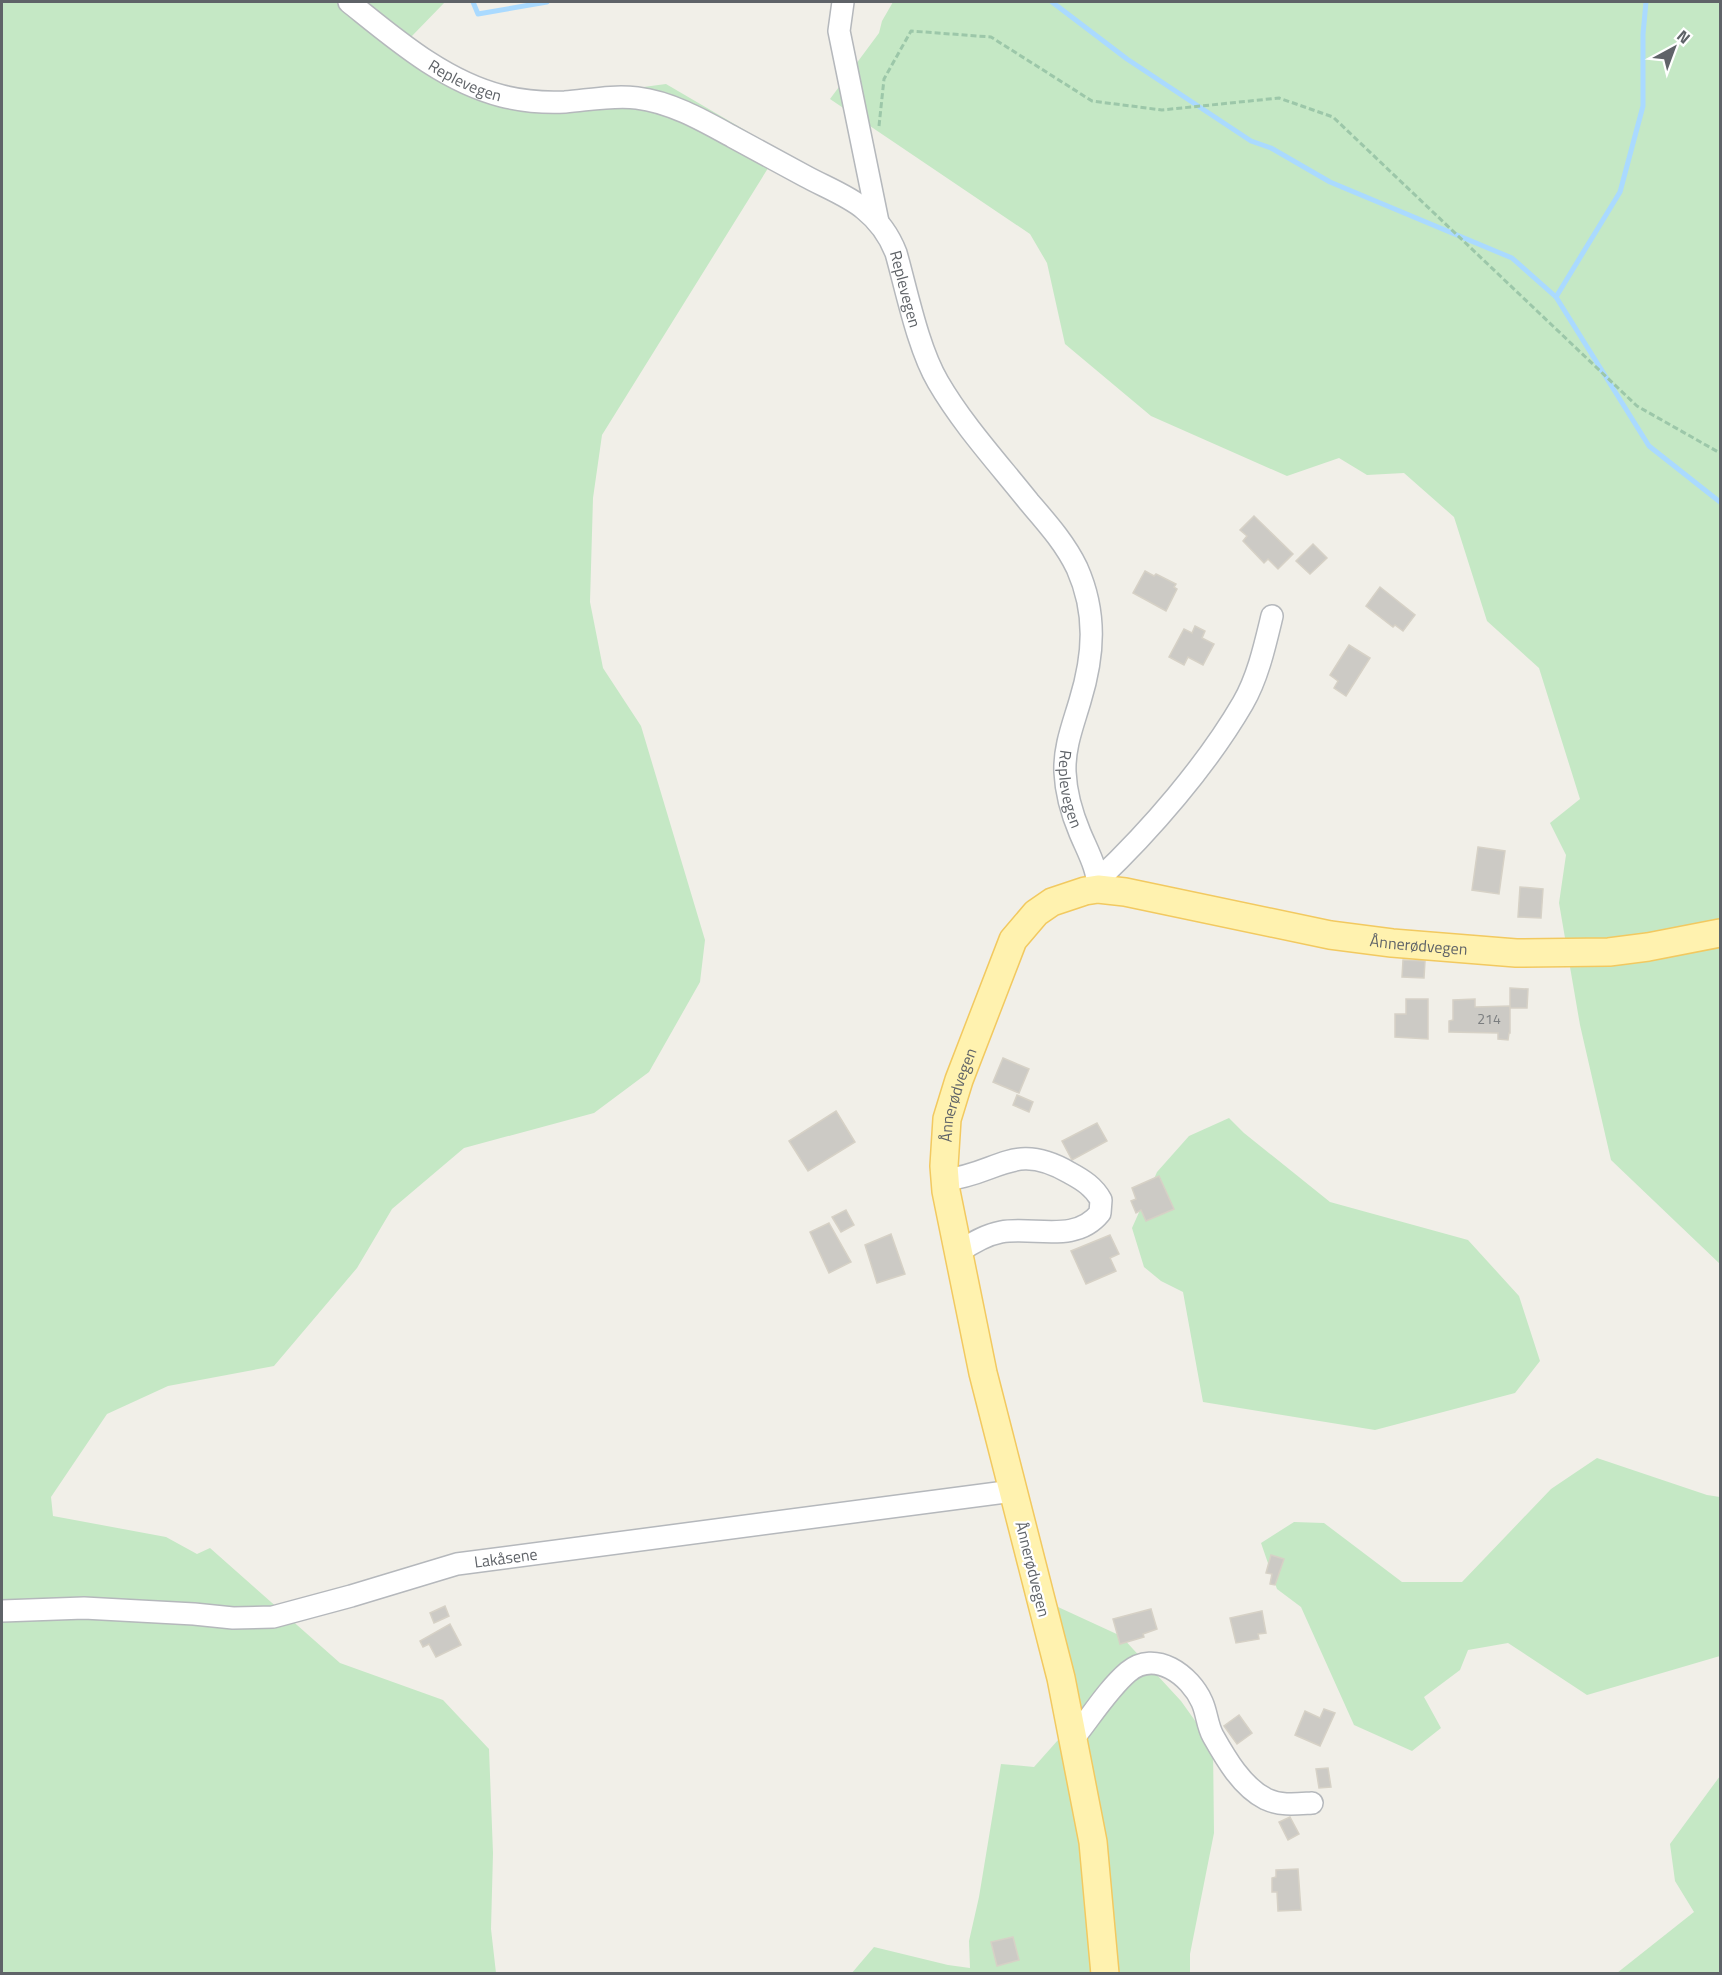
<svg xmlns="http://www.w3.org/2000/svg" width="1722" height="1975" viewBox="0 0 1722 1975" font-family="'Titillium Web',sans-serif">
	<rect width="100%" height="100%" fill="#f1efe8"/>
	<g fill="#c5e8c5">
		<path d="M 2,2 L 445,2 L 411,37 L 459,80 L 561,98 L 666,84 L 760,139 L 770,165 L 602,435 L 593,498 L 590,602 L 603,668 L 641,726 L 705,940 L 700,982 L 649,1072 L 594,1113 L 464,1148 L 392,1209 L 357,1268 L 274,1366 L 168,1386 L 107,1414 L 51,1497 L 53,1516 L 166,1537 L 197,1554 L 210,1548 L 340,1663 L 443,1700 L 489,1749 L 493,1853 L 491,1929 L 496,1973 L 2,1974 Z"/>
		<path d="M 893,2 L 1720,2 L 1720,1264 L 1611,1160 L 1580,1025 L 1559,903 L 1566,855 L 1550,823 L 1580,799 L 1539,668 L 1487,621 L 1454,517 L 1404,473 L 1367,475 L 1339,458 L 1287,476 L 1151,416 L 1065,344 L 1047,263 L 1030,234 L 830,99 L 879,33 L 882,21 Z"/>
		<path d="M 1229,1118 L 1244,1133 L 1330,1202 L 1468,1240 L 1519,1296 L 1540,1361 L 1515,1393 L 1375,1430 L 1203,1402 L 1183,1292 L 1161,1281 L 1144,1267 L 1132,1228 L 1157,1172 L 1189,1136 Z"/>
		<path d="M 1597,1458 L 1707,1495 L 1720,1497 L 1720,1656 L 1587,1695 L 1508,1643 L 1468,1650 L 1460,1670 L 1424,1697 L 1441,1728 L 1412,1751 L 1354,1725 L 1301,1607 L 1277,1589 L 1261,1543 L 1294,1522 L 1324,1523 L 1402,1582 L 1462,1582 L 1551,1489 Z"/>
		<path d="M 1045,1601 L 1121,1636 L 1181,1701 L 1213,1746 L 1214,1833 L 1190,1954 L 1190,1973 L 851,1974 L 874,1947 L 948,1965 L 970,1968 L 969,1941 L 979,1897 L 1001,1764 L 1034,1767 L 1066,1731 Z"/>
		<path d="M 1720,1776 L 1720,1973 L 1617,1973 L 1694,1912 L 1675,1881 L 1670,1844 Z"/>
	</g>
	<g fill="none" stroke-linecap="round" stroke-linejoin="round">
		<g stroke="#aadaff" stroke-width="5">
			<path d="M 473,2 L 478,14 L 547,2"/>
			<path d="M 1052,2 L 1127,59 L 1251,141 L 1271,148 L 1330,182 L 1512,258 L 1556,297"/>
			<path d="M 1646,2 L 1643,34 L 1643,106 L 1620,192 L 1556,297 L 1649,446 L 1720,502"/>
		</g>
	</g>
	<g fill="#cccac5" stroke="#d6d1c6" stroke-width="1.5">
		<path d="M 1254,516 L 1293,554 L 1278,569 L 1268,559 L 1264,563 L 1243,541 L 1247,536 L 1240,530 Z"/>
		<path d="M 1313,544 L 1327,558 L 1310,574 L 1296,561 Z"/>
		<path d="M 1145,571 L 1154,576 L 1156,574 L 1176,584 L 1174,587 L 1177,589 L 1166,611 L 1133,593 Z"/>
		<path d="M 1380,587 L 1415,615 L 1403,631 L 1395,625 L 1393,627 L 1366,606 Z"/>
		<path d="M 1195,626 L 1205,631 L 1202,638 L 1214,644 L 1203,665 L 1188,657 L 1184,665 L 1169,657 L 1184,629 L 1192,633 Z"/>
		<path d="M 1349,645 L 1370,658 L 1346,696 L 1334,688 L 1338,681 L 1330,675 Z"/>
		<path d="M 1478,847 L 1505,851 L 1499,894 L 1472,890 Z"/>
		<path d="M 1520,887 L 1543,889 L 1541,918 L 1518,917 Z"/>
		<path d="M 1403,960 L 1425,961 L 1424,978 L 1402,977 Z"/>
		<path d="M 1510,988 L 1528,989 L 1527,1008 L 1510,1008 Z"/>
		<path d="M 1406,999 L 1428,999 L 1428,1039 L 1395,1037 L 1395,1014 L 1406,1014 Z"/>
		<path d="M 1475,999 L 1475,1007 L 1510,1006 L 1510,1033 L 1509,1033 L 1508,1040 L 1498,1039 L 1498,1033 L 1449,1032 L 1449,1021 L 1453,1020 L 1453,1000 Z"/>
		<path d="M 1003,1058 L 1029,1069 L 1019,1093 L 993,1082 Z"/>
		<path d="M 1017,1095 L 1033,1102 L 1029,1112 L 1013,1105 Z"/>
		<path d="M 836,1111 L 855,1142 L 808,1171 L 789,1141 Z"/>
		<path d="M 1097,1123 L 1107,1141 L 1072,1160 L 1062,1141 Z"/>
		<path d="M 1159,1176 L 1174,1209 L 1146,1221 L 1141,1210 L 1136,1213 L 1131,1201 L 1136,1199 L 1132,1188 Z"/>
		<path d="M 846,1210 L 854,1225 L 841,1232 L 832,1217 Z"/>
		<path d="M 829,1223 L 851,1262 L 829,1273 L 810,1232 Z"/>
		<path d="M 891,1234 L 905,1274 L 877,1283 L 865,1245 Z"/>
		<path d="M 1110,1235 L 1119,1254 L 1110,1258 L 1116,1271 L 1086,1284 L 1071,1251 Z"/>
		<path d="M 1271,1555 L 1284,1559 L 1275,1585 L 1270,1584 L 1272,1574 L 1266,1573 Z"/>
		<path d="M 445,1606 L 449,1616 L 434,1623 L 430,1613 Z"/>
		<path d="M 1151,1609 L 1157,1629 L 1143,1634 L 1144,1637 L 1120,1644 L 1113,1619 Z"/>
		<path d="M 1262,1611 L 1266,1633 L 1258,1634 L 1259,1639 L 1236,1643 L 1230,1618 Z"/>
		<path d="M 450,1624 L 461,1645 L 436,1657 L 429,1644 L 423,1647 L 420,1641 Z"/>
		<path d="M 1324,1709 L 1335,1713 L 1320,1746 L 1295,1735 L 1305,1711 L 1320,1718 Z"/>
		<path d="M 1239,1715 L 1252,1733 L 1237,1744 L 1224,1726 Z"/>
		<path d="M 1328,1768 L 1331,1787 L 1319,1788 L 1316,1769 Z"/>
		<path d="M 1290,1817 L 1299,1834 L 1288,1840 L 1279,1822 Z"/>
		<path d="M 1298,1869 L 1301,1910 L 1278,1911 L 1277,1892 L 1272,1892 L 1272,1878 L 1276,1877 L 1276,1870 Z"/>
		<path d="M 1013,1937 L 1019,1960 L 997,1966 L 991,1942 Z"/>
	</g>
	<g fill="none" stroke-linecap="round" stroke-linejoin="round">
		<defs>
			<g id="minor">
				<path id="s1" d="M 349,2 C 394,38 443,81 502,96 C 522,101 544,103 565,102 C 589,100 613,95 637,98 C 671,102 704,121 733,137 C 757,150 781,163 805,176 C 823,186 849,196 864,209 C 879,221 889,235 896,253 C 907,292 918,348 938,382 C 963,425 998,463 1029,502 C 1047,523 1065,543 1077,568 C 1097,613 1094,655 1080,701 C 1073,725 1064,747 1065,772 C 1066,794 1072,814 1080,833 C 1088,852 1098,869 1098,889"/>
				<path d="M 843,2 L 839,31 L 878,222"/>
				<path d="M 1098,880 C 1150,831 1207,765 1243,703 C 1258,677 1265,645 1272,616"/>
				<path d="M 945,1180 C 999,1174 1014,1140 1070,1173 C 1083,1180 1094,1187 1101,1200 L 1100,1213 C 1075,1244 1034,1226 1001,1232 C 985,1235 972,1243 959,1252"/>
				<path id="s2" d="M 2,1611 L 84,1608 L 194,1614 L 233,1618 L 273,1617 L 351,1596 L 457,1564 L 1013,1491"/>
				<path d="M 1073,1739 C 1090,1718 1108,1689 1128,1672 C 1155,1649 1190,1675 1202,1702 C 1207,1713 1207,1725 1213,1736 C 1226,1759 1242,1787 1266,1799 C 1281,1806 1296,1804 1312,1803"/>
			</g>
			<g id="major">
				<path id="s3" d="M 1105,1974 L 1093,1842 L 1061,1678 L 983,1373 L 946,1191 L 944,1166 L 947,1119 L 959,1080 L 1013,940 L 1036,913 L 1052,902 L 1085,891 L 1098,889 L 1125,892 L 1330,935 L 1392,943 L 1516,953 L 1609,952 L 1648,947 L 1720,933"/>
			</g>
		</defs>
		<use href="#minor" stroke="#b5b8bc" stroke-width="24"/>
		<use href="#major" stroke="#f2c960" stroke-width="30"/>
		<path stroke="#9cc7a9" stroke-width="3" stroke-dasharray="6 3" stroke-linecap="butt" d="M 879,126 L 884,79 L 911,31 L 991,37 L 1092,101 L 1162,110 L 1279,98 L 1333,117 L 1637,406 L 1720,453"/>
		<use href="#minor" stroke="#fff" stroke-width="21"/>
		<use href="#major" stroke="#fff2af" stroke-width="27"/>
	</g>
	<g text-anchor="middle" stroke-width="4.5" stroke-linejoin="round" paint-order="stroke">
		<g font-size="14" fill="#7a7d7f">
			<text x="1489" y="1024">214</text>
		</g>
		<g font-size="16" fill="#5f6368" stroke="#fff">
			<text dy="6" stroke="none"><textPath href="#s1" startOffset="141">Replevegen</textPath></text>
			<text dy="6" stroke="none"><textPath href="#s1" startOffset="663">Replevegen</textPath></text>
			<text dy="6" stroke="none"><textPath href="#s1" startOffset="1221">Replevegen</textPath></text>
			<text dy="6" stroke="none"><textPath href="#s3" startOffset="1492">Ånnerødvegen</textPath></text>
			<text dy="6" stroke="none"><textPath href="#s3" startOffset="898">Ånnerødvegen</textPath></text>
			<text dy="6" stroke="none"><textPath href="#s2" startOffset="512">Lakåsene</textPath></text>
			<text transform="translate(1033 1569) rotate(76)" y="6">Ånnerødvegen</text>
		</g>
	</g>
	<rect width="1722" height="1975" fill="none" stroke="#5f6368" stroke-width="6"/>
	<g transform="translate(1674 48) rotate(41)" stroke="#ffffff" stroke-width="4.5" paint-order="stroke">
	<path d="M0-4.5L10 22L0 15L-10 22Z" fill="#5f6368"/>
	<text y="-9" font-size="16" font-weight="bold" text-anchor="middle" fill="#5f6368">N</text>
	</g>
</svg>
